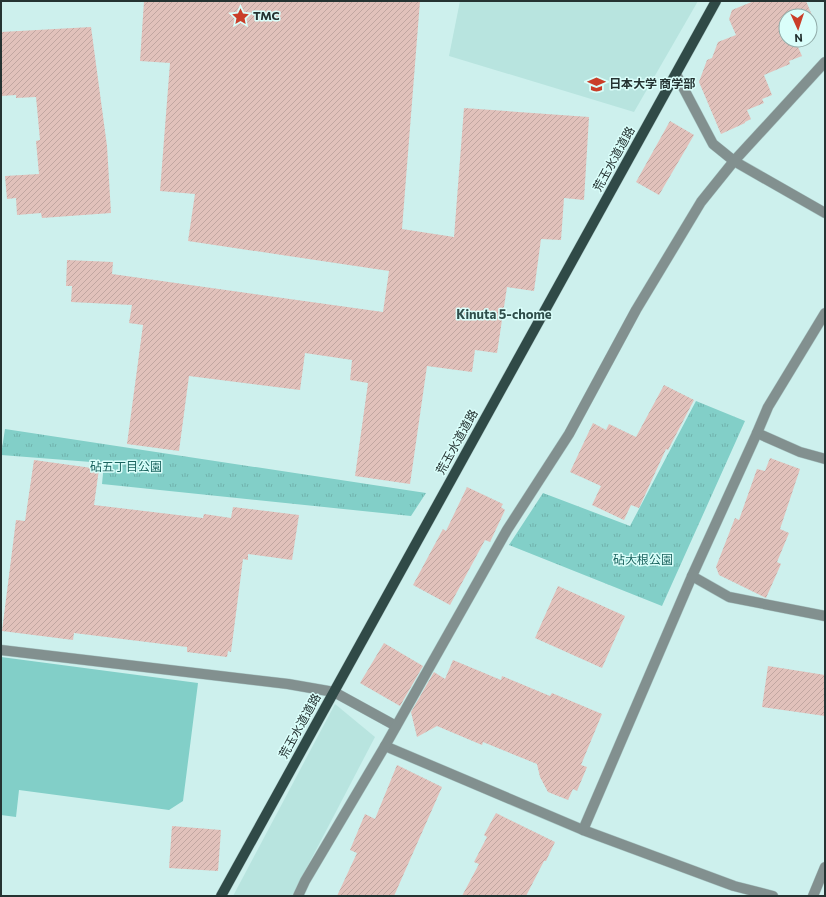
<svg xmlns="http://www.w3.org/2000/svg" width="826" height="897" viewBox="0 0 826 897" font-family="Commissioner,'Noto Sans JP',sans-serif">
	<defs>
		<pattern id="park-tufts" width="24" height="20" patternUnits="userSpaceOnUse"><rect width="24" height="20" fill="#82cfc8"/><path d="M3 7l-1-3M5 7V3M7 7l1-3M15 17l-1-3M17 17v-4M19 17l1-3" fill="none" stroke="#70b2ac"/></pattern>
		<pattern id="building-hatch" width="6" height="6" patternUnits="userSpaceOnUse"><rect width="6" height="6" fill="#e1c1bb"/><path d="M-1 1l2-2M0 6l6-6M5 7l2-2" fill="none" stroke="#c1a6a1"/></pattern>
	</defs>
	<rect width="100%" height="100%" fill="#cdf0ed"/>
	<g fill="#b8e4df">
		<path d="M 460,1 L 698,1 L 634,112 L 449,56 Z"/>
		<path d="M 335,704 L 375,737 L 292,896 L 233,896 Z"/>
	</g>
	<path fill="#82cfc8" d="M 1,657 L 198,683 L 183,801 L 169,810 L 19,790 L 16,817 L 1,815 Z"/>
	<g fill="url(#park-tufts)">
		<path d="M 696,401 L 745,421 L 662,606 L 509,545 L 543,493 L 630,526 Z"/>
		<path d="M 5,429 L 426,493 L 411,516 L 102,484 L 104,463 L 1,455 Z"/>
	</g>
	<g fill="url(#building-hatch)">
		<path d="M 144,1 L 420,1 L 402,229 L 454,237 L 464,108 L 589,117 L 584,200 L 564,198 L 561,240 L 541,239 L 534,291 L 507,287 L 497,353 L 475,350 L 472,372 L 427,366 L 410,484 L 355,476 L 368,383 L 350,380 L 352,360 L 305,353 L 300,390 L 189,376 L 179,451 L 127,444 L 143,325 L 129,323 L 132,305 L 71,302 L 72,286 L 66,286 L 67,260 L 113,262 L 112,274 L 383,312 L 389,271 L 188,241 L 195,194 L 160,191 L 170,63 L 140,61 Z"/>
		<path d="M 754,1 L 806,1 L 814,20 L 810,21 L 810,16 L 786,16 L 786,40 L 795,40 L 802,56 L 789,61 L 790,64 L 764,75 L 772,95 L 762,99 L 764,103 L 747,110 L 751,119 L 745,122 L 745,123 L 721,134 L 699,82 L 707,60 L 712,58 L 718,42 L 736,35 L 729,19 L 732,10 Z"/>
		<path d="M 91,27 L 107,146 L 111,213 L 42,218 L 41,213 L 17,215 L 16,198 L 7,199 L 5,176 L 39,174 L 36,141 L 40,140 L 36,97 L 16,98 L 16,95 L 1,96 L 1,32 Z"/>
		<path d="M 670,121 L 694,135 L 659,195 L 636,182 Z"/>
		<path d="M 664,385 L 694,400 L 668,450 L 666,449 L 639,508 L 631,505 L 624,520 L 592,505 L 601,486 L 570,472 L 593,423 L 606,430 L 609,424 L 636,437 Z"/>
		<path d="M 770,458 L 800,469 L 780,529 L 789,533 L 777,562 L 781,564 L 766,598 L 719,575 L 716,567 L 735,518 L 739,520 L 757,469 L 765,471 Z"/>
		<path d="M 34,460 L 99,469 L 94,505 L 203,518 L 204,514 L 231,518 L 233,507 L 299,515 L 292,560 L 248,554 L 248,560 L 243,559 L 231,652 L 228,651 L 227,657 L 187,652 L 187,647 L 74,633 L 73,640 L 2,631 L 16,520 L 25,521 Z"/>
		<path d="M 467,487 L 503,504 L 501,507 L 505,510 L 490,542 L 485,540 L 450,605 L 413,585 L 443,529 L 446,531 Z"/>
		<path d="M 558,586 L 625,616 L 602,668 L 535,638 Z"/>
		<path d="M 384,643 L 423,666 L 400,706 L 360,683 Z"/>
		<path d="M 453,660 L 501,680 L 502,676 L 550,696 L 552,693 L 602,714 L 581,765 L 587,767 L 577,791 L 573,789 L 568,800 L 548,792 L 540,777 L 537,764 L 483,742 L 482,745 L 437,726 L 417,737 L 411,712 L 434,672 L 445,679 Z"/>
		<path d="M 768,666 L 825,675 L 825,716 L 762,707 Z"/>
		<path d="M 397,765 L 442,787 L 394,896 L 337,896 L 357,853 L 350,850 L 365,814 L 375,819 Z"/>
		<path d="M 496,813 L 555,842 L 546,861 L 544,861 L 526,896 L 462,896 L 479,864 L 474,862 L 487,837 L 484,835 Z"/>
		<path d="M 172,826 L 221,830 L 218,871 L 169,868 Z"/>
	</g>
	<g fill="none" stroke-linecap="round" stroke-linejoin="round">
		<defs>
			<g id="minor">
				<path d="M 676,74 L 713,144 L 734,161 L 825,213"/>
				<path d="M 757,433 L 800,452 L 825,459"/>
				<path d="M 692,576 L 729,597 L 825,616"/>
				<path d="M 1,650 L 288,684 L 334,692 L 396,726"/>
				<path d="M 385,746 L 583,830 L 734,886 L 773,896"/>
				<path d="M 583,830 L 692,576 L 757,433 L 768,407 L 825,313"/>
				<path d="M 298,896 L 305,881 L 385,746 L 507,530 L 569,434 L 636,310 L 701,202 L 734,161 L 825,62"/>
				<path d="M 813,896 L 825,867"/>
			</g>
			<path id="major" d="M 221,896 L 716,1"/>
		</defs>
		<use href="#minor" stroke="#abcac8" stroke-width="11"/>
		<use href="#major" stroke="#abcac8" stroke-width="11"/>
		<use href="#minor" stroke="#82908f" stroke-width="10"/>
		<use href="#major" stroke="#304a47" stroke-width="10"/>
	</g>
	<defs>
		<symbol id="sight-bare" viewBox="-9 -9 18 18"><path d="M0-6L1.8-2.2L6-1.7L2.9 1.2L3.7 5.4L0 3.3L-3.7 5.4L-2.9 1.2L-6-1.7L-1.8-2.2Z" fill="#ca3e29" stroke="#dafefa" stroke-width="2.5" paint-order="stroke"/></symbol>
		<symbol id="university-bare" viewBox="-9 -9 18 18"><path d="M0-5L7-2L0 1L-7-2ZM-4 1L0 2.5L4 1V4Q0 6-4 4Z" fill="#ca3e29" stroke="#dafefa" stroke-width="2.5" paint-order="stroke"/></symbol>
	</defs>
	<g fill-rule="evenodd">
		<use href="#sight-bare" x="228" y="4" width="25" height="25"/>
		<use href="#university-bare" x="584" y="72" width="25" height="25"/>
	</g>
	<g text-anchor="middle" stroke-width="3" stroke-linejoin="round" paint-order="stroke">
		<g font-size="12" font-weight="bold" fill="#253332" stroke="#dafefa" text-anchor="start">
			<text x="253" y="20">TMC</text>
			<text x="609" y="88">日本大学 商学部</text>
		</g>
		<g font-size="12" fill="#253332" stroke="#dafefa">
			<text transform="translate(614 159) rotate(-61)" y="4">荒玉水道道路</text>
			<text transform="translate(457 442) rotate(-61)" y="4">荒玉水道道路</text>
			<text transform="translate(300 726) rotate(-61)" y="4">荒玉水道道路</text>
		</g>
		<g font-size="12" fill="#1b645f" stroke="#dafefa">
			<text x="126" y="471">砧五丁目公園</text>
			<text x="643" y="564">砧大根公園</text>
		</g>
		<g font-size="13" font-weight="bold" fill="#2f4e4b" stroke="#dafefa">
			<text x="504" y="319">Kinuta 5-chome</text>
		</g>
	</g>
	<rect width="826" height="897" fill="none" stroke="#253332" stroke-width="4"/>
	<g transform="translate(798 28) rotate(177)"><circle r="19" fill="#dafefa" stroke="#92adaa"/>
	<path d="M0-3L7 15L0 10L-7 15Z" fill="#ca3e29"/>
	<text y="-6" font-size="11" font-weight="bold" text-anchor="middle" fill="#253332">N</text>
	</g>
</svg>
